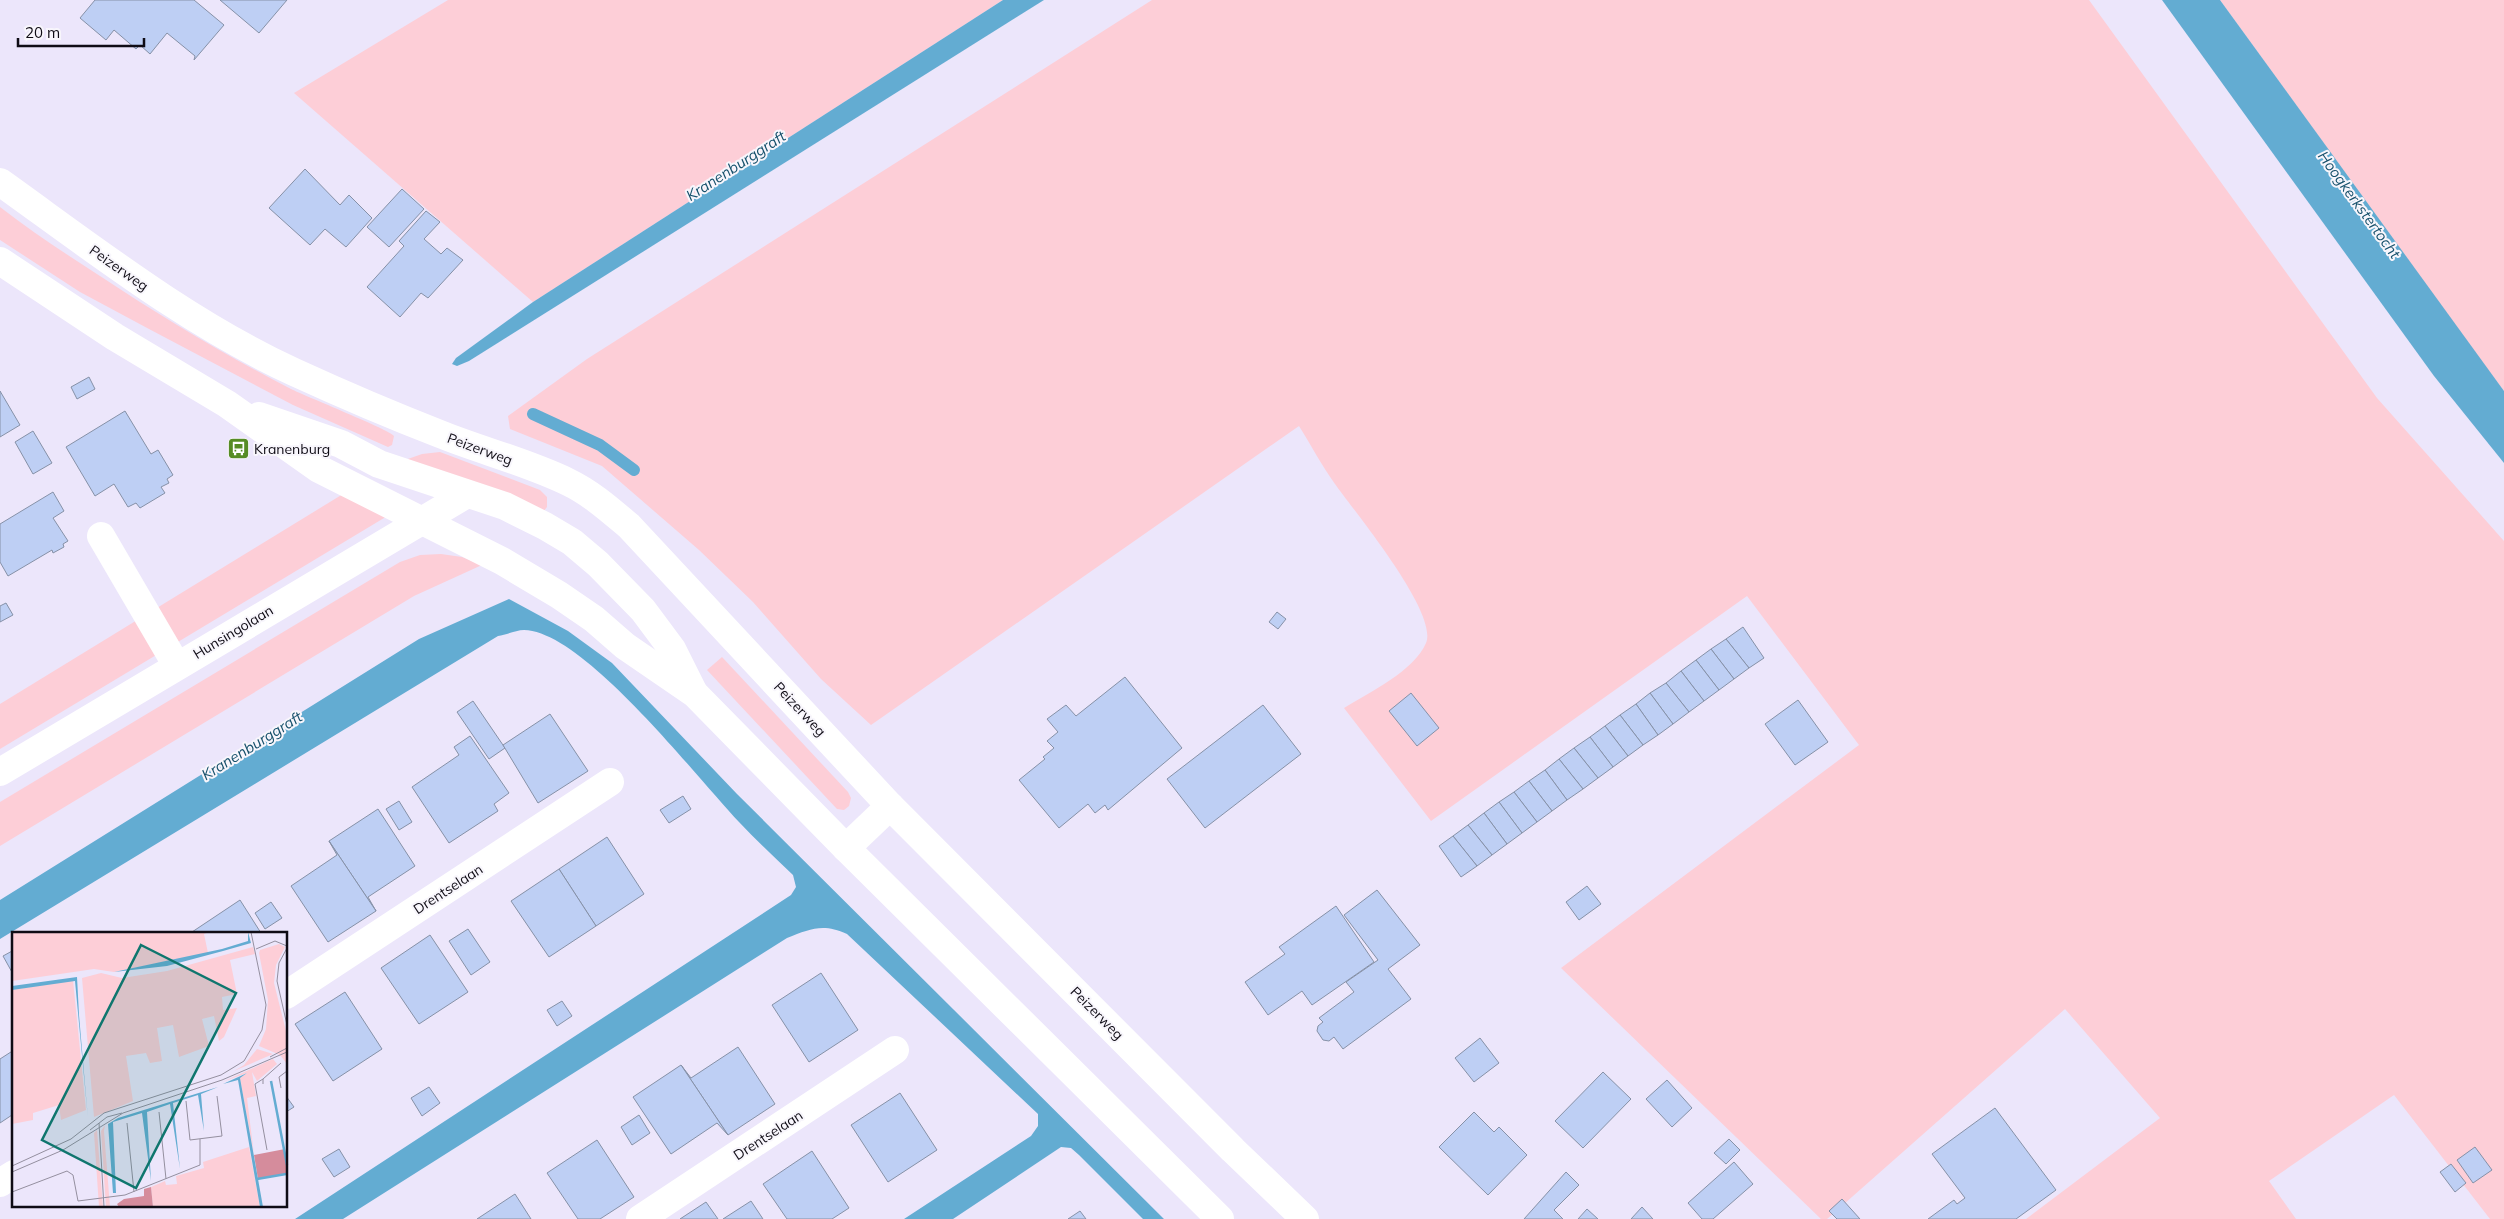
<svg xmlns="http://www.w3.org/2000/svg" width="2504" height="1219" viewBox="0 0 2504 1219" font-family="Mulish,sans-serif">
	<rect width="100%" height="100%" fill="#ece6fb"/>
	<g fill="#fdced7">
		<path d="M 448,0 L 1003,0 L 533,302 L 294,93 Z"/>
		<path d="M 1152,0 L 2089,0 L 2377,398 L 2504,541 L 2504,1219 L 2490,1219 L 2394,1095 L 2269,1181 L 2296,1219 L 2026,1219 L 2160,1118 L 2065,1009 L 1827,1219 L 1821,1219 L 1561,968 L 1859,745 L 1747,596 L 1431,821 L 1344,708 C 1370,692 1414,671 1426,643 C 1439,613 1354,511 1335,484 C 1322,466 1311,445 1299,426 L 871,725 L 821,679 L 753,602 L 699,550 L 602,466 L 510,429 L 508,416 L 587,359 Z"/>
		<path d="M 2220,0 L 2504,0 L 2504,391 L 2482,362 Z"/>
		<path d="M 0,207 C 32,232 66,254 100,276 C 162,317 225,355 291,389 C 305,396 390,430 394,436 L 392,445 L 388,447 L 293,405 L 149,329 L 80,292 L 0,240 Z"/>
		<path d="M 440,452 L 540,490 L 547,497 L 547,507 L 543,512 L 405,460 L 422,454 Z"/>
		<path d="M 343,494 L 389,515 L 0,749 L 0,704 Z"/>
		<path d="M 441,554 L 462,557 L 482,565 L 414,596 L 0,846 L 0,802 L 400,562 L 420,555 Z"/>
		<path d="M 722,657 L 848,792 L 851,798 L 849,806 L 844,810 L 837,809 L 707,670 Z"/>
	</g>
	<g fill="#63acd2">
		<path d="M 1003,0 L 1044,0 L 469,361 L 457,366 L 452,364 L 456,358 L 533,302 Z"/>
		<path d="M 2162,0 L 2220,0 L 2504,391 L 2504,463 L 2434,376 Z"/>
		<path d="M 509,599 L 568,631 L 612,663 L 737,794 L 1164,1219 L 1143,1219 L 1079,1155 L 1071,1148 L 1061,1147 L 953,1219 L 904,1219 L 1031,1136 L 1038,1126 L 1038,1114 L 847,934 C 823,923 810,929 787,938 L 343,1219 L 295,1219 L 791,895 L 796,887 L 793,875 C 775,858 756,840 739,822 C 697,778 584,631 524,630 C 516,630 506,635 498,636 L 0,939 L 0,900 L 419,639 Z"/>
	</g>
	<g fill="none" stroke-linecap="round" stroke-linejoin="round">
		<path stroke="#63acd2" stroke-width="12" d="M 533,414 L 600,445 L 634,470"/>
	</g>
	<g fill="#becff4" stroke="#8691a7">
		<path d="M 95,0 L 194,0 L 224,25 L 194,60 L 195,56 L 167,33 L 150,54 L 140,45 L 136,49 L 114,30 L 106,40 L 80,18 Z"/>
		<path d="M 220,0 L 287,0 L 259,33 Z"/>
		<path d="M 305,169 L 340,205 L 349,195 L 372,218 L 346,247 L 325,229 L 310,245 L 269,208 Z"/>
		<path d="M 402,189 L 424,209 L 389,247 L 367,227 Z"/>
		<path d="M 426,211 L 440,222 L 424,239 L 441,254 L 447,248 L 463,260 L 428,298 L 421,293 L 400,317 L 367,287 L 404,246 L 399,241 Z"/>
		<path d="M 89,377 L 95,389 L 77,399 L 71,387 Z"/>
		<path d="M 0,391 L 20,425 L 0,437 Z"/>
		<path d="M 125,411 L 151,454 L 158,450 L 173,475 L 167,479 L 169,483 L 161,487 L 165,493 L 140,508 L 136,503 L 128,507 L 114,484 L 95,496 L 66,447 Z"/>
		<path d="M 33,431 L 52,463 L 33,474 L 15,442 Z"/>
		<path d="M 53,492 L 64,511 L 53,518 L 68,541 L 63,544 L 64,547 L 53,553 L 52,550 L 8,576 L 0,562 L 0,524 Z"/>
		<path d="M 6,603 L 13,615 L 0,622 L 0,606 Z"/>
		<path d="M 1277,612 L 1286,619 L 1278,629 L 1269,622 Z"/>
		<path d="M 1743,627 L 1764,658 L 1749,668 L 1726,639 Z"/>
		<path d="M 1726,639 L 1749,668 L 1734,679 L 1711,649 Z"/>
		<path d="M 1711,649 L 1734,679 L 1719,690 L 1696,660 Z"/>
		<path d="M 1696,660 L 1719,690 L 1704,701 L 1681,671 Z"/>
		<path d="M 1681,671 L 1704,701 L 1689,712 L 1666,683 Z"/>
		<path d="M 1125,677 L 1182,748 L 1108,810 L 1105,805 L 1095,813 L 1088,804 L 1059,828 L 1019,780 L 1045,759 L 1043,757 L 1054,748 L 1047,741 L 1058,732 L 1047,719 L 1066,705 L 1076,716 Z"/>
		<path d="M 1666,683 L 1689,712 L 1673,724 L 1650,693 Z"/>
		<path d="M 1411,693 L 1439,728 L 1417,746 L 1389,711 Z"/>
		<path d="M 1650,693 L 1673,724 L 1658,735 L 1636,704 Z"/>
		<path d="M 1798,700 L 1828,742 L 1795,765 L 1765,724 Z"/>
		<path d="M 473,701 L 505,748 L 489,759 L 457,712 Z"/>
		<path d="M 1636,704 L 1658,735 L 1643,745 L 1620,715 Z"/>
		<path d="M 1263,705 L 1301,754 L 1205,828 L 1167,779 Z"/>
		<path d="M 550,714 L 588,771 L 538,803 L 503,745 Z"/>
		<path d="M 1620,715 L 1643,745 L 1628,756 L 1605,726 Z"/>
		<path d="M 1605,726 L 1628,756 L 1613,767 L 1590,737 Z"/>
		<path d="M 470,736 L 509,793 L 494,804 L 498,811 L 449,843 L 412,787 L 459,755 L 454,747 Z"/>
		<path d="M 1590,737 L 1613,767 L 1598,778 L 1574,748 Z"/>
		<path d="M 1574,748 L 1598,778 L 1583,789 L 1559,759 Z"/>
		<path d="M 1559,759 L 1583,789 L 1567,800 L 1545,770 Z"/>
		<path d="M 1545,770 L 1567,800 L 1552,811 L 1529,781 Z"/>
		<path d="M 1529,781 L 1552,811 L 1537,822 L 1514,792 Z"/>
		<path d="M 1514,792 L 1537,822 L 1522,833 L 1499,802 Z"/>
		<path d="M 683,796 L 691,809 L 669,823 L 660,810 Z"/>
		<path d="M 399,801 L 412,822 L 399,830 L 386,809 Z"/>
		<path d="M 1499,802 L 1522,833 L 1507,844 L 1484,813 Z"/>
		<path d="M 378,809 L 415,866 L 368,897 L 376,911 L 329,841 Z"/>
		<path d="M 1484,813 L 1507,844 L 1492,855 L 1468,825 Z"/>
		<path d="M 1468,825 L 1492,855 L 1477,866 L 1453,836 Z"/>
		<path d="M 1453,836 L 1477,866 L 1461,877 L 1439,846 Z"/>
		<path d="M 607,837 L 644,894 L 596,926 L 559,869 Z"/>
		<path d="M 329,841 L 376,911 L 328,942 L 291,886 L 337,855 Z"/>
		<path d="M 559,869 L 596,926 L 549,957 L 511,901 Z"/>
		<path d="M 1587,886 L 1601,904 L 1579,920 L 1566,902 Z"/>
		<path d="M 1377,890 L 1420,945 L 1388,969 L 1411,999 L 1343,1049 L 1334,1037 L 1329,1041 L 1323,1040 L 1317,1031 L 1318,1026 L 1323,1022 L 1319,1018 L 1354,992 L 1346,982 L 1378,960 L 1344,915 Z"/>
		<path d="M 240,900 L 261,933 L 193,933 L 192,932 Z"/>
		<path d="M 271,902 L 282,918 L 265,929 L 255,913 Z"/>
		<path d="M 1336,906 L 1374,962 L 1312,1005 L 1302,991 L 1268,1015 L 1245,982 L 1285,954 L 1279,947 Z"/>
		<path d="M 468,929 L 490,962 L 471,975 L 449,941 Z"/>
		<path d="M 430,935 L 468,992 L 419,1024 L 381,968 Z"/>
		<path d="M 14,950 L 14,974 L 13,974 L 3,956 Z"/>
		<path d="M 821,973 L 858,1030 L 809,1062 L 772,1005 Z"/>
		<path d="M 345,992 L 382,1049 L 333,1081 L 295,1024 Z"/>
		<path d="M 562,1001 L 572,1016 L 557,1026 L 547,1010 Z"/>
		<path d="M 1480,1038 L 1499,1063 L 1474,1082 L 1455,1058 Z"/>
		<path d="M 738,1047 L 775,1104 L 728,1135 L 681,1065 L 691,1078 Z"/>
		<path d="M 14,1050 L 14,1118 L 12,1115 L 0,1123 L 0,1059 Z"/>
		<path d="M 681,1065 L 728,1135 L 717,1123 L 671,1154 L 633,1097 Z"/>
		<path d="M 1603,1072 L 1631,1099 L 1583,1148 L 1555,1121 Z"/>
		<path d="M 1667,1080 L 1692,1108 L 1672,1127 L 1646,1099 Z"/>
		<path d="M 429,1087 L 440,1103 L 422,1116 L 411,1098 Z"/>
		<path d="M 900,1093 L 937,1150 L 888,1182 L 851,1125 Z"/>
		<path d="M 286,1096 L 294,1107 L 286,1112 Z"/>
		<path d="M 1995,1108 L 2056,1190 L 2016,1219 L 1928,1219 L 1954,1200 L 1957,1204 L 1965,1198 L 1932,1154 Z"/>
		<path d="M 1474,1112 L 1494,1132 L 1499,1127 L 1527,1155 L 1488,1195 L 1439,1147 Z"/>
		<path d="M 639,1115 L 650,1133 L 632,1145 L 621,1127 Z"/>
		<path d="M 1729,1139 L 1740,1150 L 1726,1164 L 1714,1153 Z"/>
		<path d="M 597,1140 L 634,1197 L 600,1219 L 578,1219 L 547,1173 Z"/>
		<path d="M 2475,1147 L 2492,1170 L 2473,1183 L 2457,1160 Z"/>
		<path d="M 339,1149 L 350,1167 L 334,1177 L 322,1159 Z"/>
		<path d="M 812,1151 L 849,1208 L 832,1219 L 787,1219 L 763,1184 Z"/>
		<path d="M 1734,1162 L 1753,1184 L 1713,1219 L 1702,1219 L 1688,1203 Z"/>
		<path d="M 2451,1164 L 2466,1183 L 2455,1192 L 2440,1172 Z"/>
		<path d="M 1566,1172 L 1579,1185 L 1554,1210 L 1563,1219 L 1524,1219 Z"/>
		<path d="M 515,1194 L 531,1219 L 477,1219 Z"/>
		<path d="M 1842,1199 L 1860,1219 L 1837,1219 L 1829,1211 Z"/>
		<path d="M 751,1201 L 763,1219 L 723,1219 Z"/>
		<path d="M 706,1202 L 718,1219 L 680,1219 Z"/>
		<path d="M 1642,1207 L 1653,1219 L 1631,1219 Z"/>
		<path d="M 1587,1209 L 1598,1219 L 1578,1219 Z"/>
		<path d="M 1080,1211 L 1086,1219 L 1068,1219 Z"/>
	</g>
	<g fill="none" stroke-linecap="round" stroke-linejoin="round">
		<g stroke="#fff" stroke-width="28">
			<path d="M 0,182 C 95,250 188,323 294,372 C 342,394 391,415 440,434 C 482,451 527,462 568,482 C 591,493 610,510 629,526 L 890,806 L 1233,1150 L 1305,1219"/>
			<path d="M 0,261 L 115,337 L 227,404 L 319,469 L 502,561 L 559,595 L 594,619 L 625,646 L 695,694 L 846,848 L 1220,1219"/>
			<path d="M 259,416 L 341,444 L 379,464 L 505,506 L 545,526 L 572,542 L 598,564 L 643,610 L 672,649 L 693,691"/>
			<path d="M 101,536 L 177,666"/>
			<path d="M 0,772 L 467,494"/>
			<path d="M 846,848 L 890,806"/>
			<path d="M 286,995 L 610,782"/>
			<path d="M 0,1183 L 14,1174"/>
			<path d="M 640,1219 L 895,1050"/>
		</g>
	</g>
	<defs>
		<symbol id="bus-square" viewBox="-11 -11 22 22"><rect x="-9" y="-9" width="18" height="18" rx="4" fill="#568c25" stroke="#f8f6fc"/><path d="M-5-6H5V4H4V6H2V4H-2V6H-4V4H-5ZM-3.5-4V0h7V-4ZM-3.5 1.2v1.5H-2V1.2ZM2 1.2v1.5H3.5V1.2Z" fill="#fff"/></symbol>
	</defs>
	<g fill-rule="evenodd">
		<use href="#bus-square" x="226" y="436" width="25" height="25"/>
	</g>
	<g text-anchor="middle" stroke-width="4" stroke-linejoin="round" paint-order="stroke">
		<g font-size="14" fill="#0f0c15" stroke="#f8f6fc">
			<text transform="translate(119 268) rotate(35)" y="5">Peizerweg</text>
			<text transform="translate(480 449) rotate(20)" y="5">Peizerweg</text>
			<text transform="translate(233 632) rotate(-31)" y="5">Hunsingolaan</text>
			<text transform="translate(800 709) rotate(47)" y="5">Peizerweg</text>
			<text transform="translate(448 889) rotate(-33)" y="5">Drentselaan</text>
			<text transform="translate(1097 1013) rotate(45)" y="5">Peizerweg</text>
			<text transform="translate(768 1135) rotate(-33)" y="5">Drentselaan</text>
		</g>
		<g font-size="14" fill="#0f0c15" stroke="#f8f6fc" text-anchor="start">
			<text x="254" y="454">Kranenburg</text>
		</g>
		<g font-size="15" font-style="italic" fill="#16506b" stroke="#f8f6fc">
			<text transform="translate(736 166) rotate(-33)" y="5">Kranenburggraft</text>
			<text transform="translate(2359 205) rotate(54)" y="5">Hoogkerkstertocht</text>
			<text transform="translate(252 746) rotate(-32)" y="5">Kranenburggraft</text>
		</g>
	</g>
	<g transform="translate(12 932)">
		<rect width="275" height="275" fill="#ece6fb"/>
		<path d="M 0,0 L 197,0 L 192,2 L 196,21 L 102,40 L 82,37 L 0,49 ZM 267,12 L 273,15 L 264,33 L 262,51 L 275,103 L 275,132 L 268,123 L 247,114 L 254,97 L 256,68 L 247,21 L 248,18 ZM 241,15 L 243,22 L 218,28 L 225,62 L 210,65 L 211,78 L 225,76 L 212,105 L 207,109 L 202,84 L 190,87 L 197,114 L 167,125 L 161,93 L 145,96 L 150,129 L 138,131 L 134,121 L 114,124 L 121,169 L 82,185 L 70,46 L 89,41 L 110,46 L 155,39 ZM 61,48 L 74,178 L 49,188 L 47,173 L 21,181 L 21,188 L 0,192 L 0,58 ZM 245,117 L 261,122 L 222,139 L 232,133 ZM 261,127 L 265,132 L 245,149 L 240,140 L 244,164 L 235,166 L 242,223 L 228,146 L 235,141 L 210,150 ZM 93,193 L 92,199 L 98,275 L 94,275 L 89,199 ZM 85,198 L 91,275 L 87,275 L 82,201 ZM 237,215 L 248,275 L 141,275 L 139,255 L 153,249 L 154,253 L 165,252 L 164,244 L 192,236 L 191,230 Z" fill="#fdced7"/>
		<path d="M 273,217 L 275,242 L 246,247 L 242,223 ZM 139,255 L 141,275 L 107,275 L 105,272 L 112,267 L 132,264 L 132,257 Z" fill="#d58c9c"/>
		<path d="M 236,0 L 239,11 L 211,19 L 155,34 L 102,40 L 210,17 L 236,9 ZM 65,45 L 67,83 L 76,187 L 63,49 L 0,58 L 0,54 ZM 235,141 L 228,146 L 251,275 L 248,275 L 226,148 L 211,152 ZM 206,155 L 189,162 L 192,199 L 186,163 L 161,171 L 168,237 L 158,172 L 135,180 L 139,249 L 130,181 L 101,190 L 104,261 L 101,261 L 96,192 L 106,186 Z" fill="#63acd2"/>
		<path fill="none" stroke="#63acd2" stroke-width="2.5" d="M 259,149 L 275,233M 245,247 L 274,242"/>
		<path fill="none" stroke="#948f9f" stroke-width="1" d="M 275,16 L 267,31 L 265,49 L 275,93M 244,17 L 263,9 L 275,14M 258,125 L 275,116M 251,147 L 243,152 L 255,218M 251,152 L 251,147 L 269,131M 269,156 L 267,145 L 275,139M 174,169 L 178,208 L 210,204 L 205,164M 147,180 L 154,247M 87,191 L 92,275M 115,191 L 122,260M 78,198 L 95,185 L 110,181M 0,234 L 59,207 L 92,181 L 209,143 L 232,129 L 250,98 L 254,73 L 239,0M 0,240 L 51,218 L 111,181 L 210,148 L 275,120M 0,260 L 55,239 L 61,243 L 66,269 L 113,263 L 188,233 L 188,207"/>
		<path fill="#0f766e" fill-opacity="0.15" stroke="#0f766e" stroke-width="2.5" d="M 129,13 L 224,61 L 124,256 L 30,208 Z"/>
		<rect width="275" height="275" fill="none" stroke="#0f0c15" stroke-width="2.5"/>
	</g>
	<path d="M18 38v8h126v-8" fill="none" stroke="#0f0c15" stroke-width="2.5"/>
	<text x="25" y="38" font-size="15" fill="#0f0c15" stroke="#f8f6fc" stroke-width="4" paint-order="stroke">20 m</text>
</svg>
